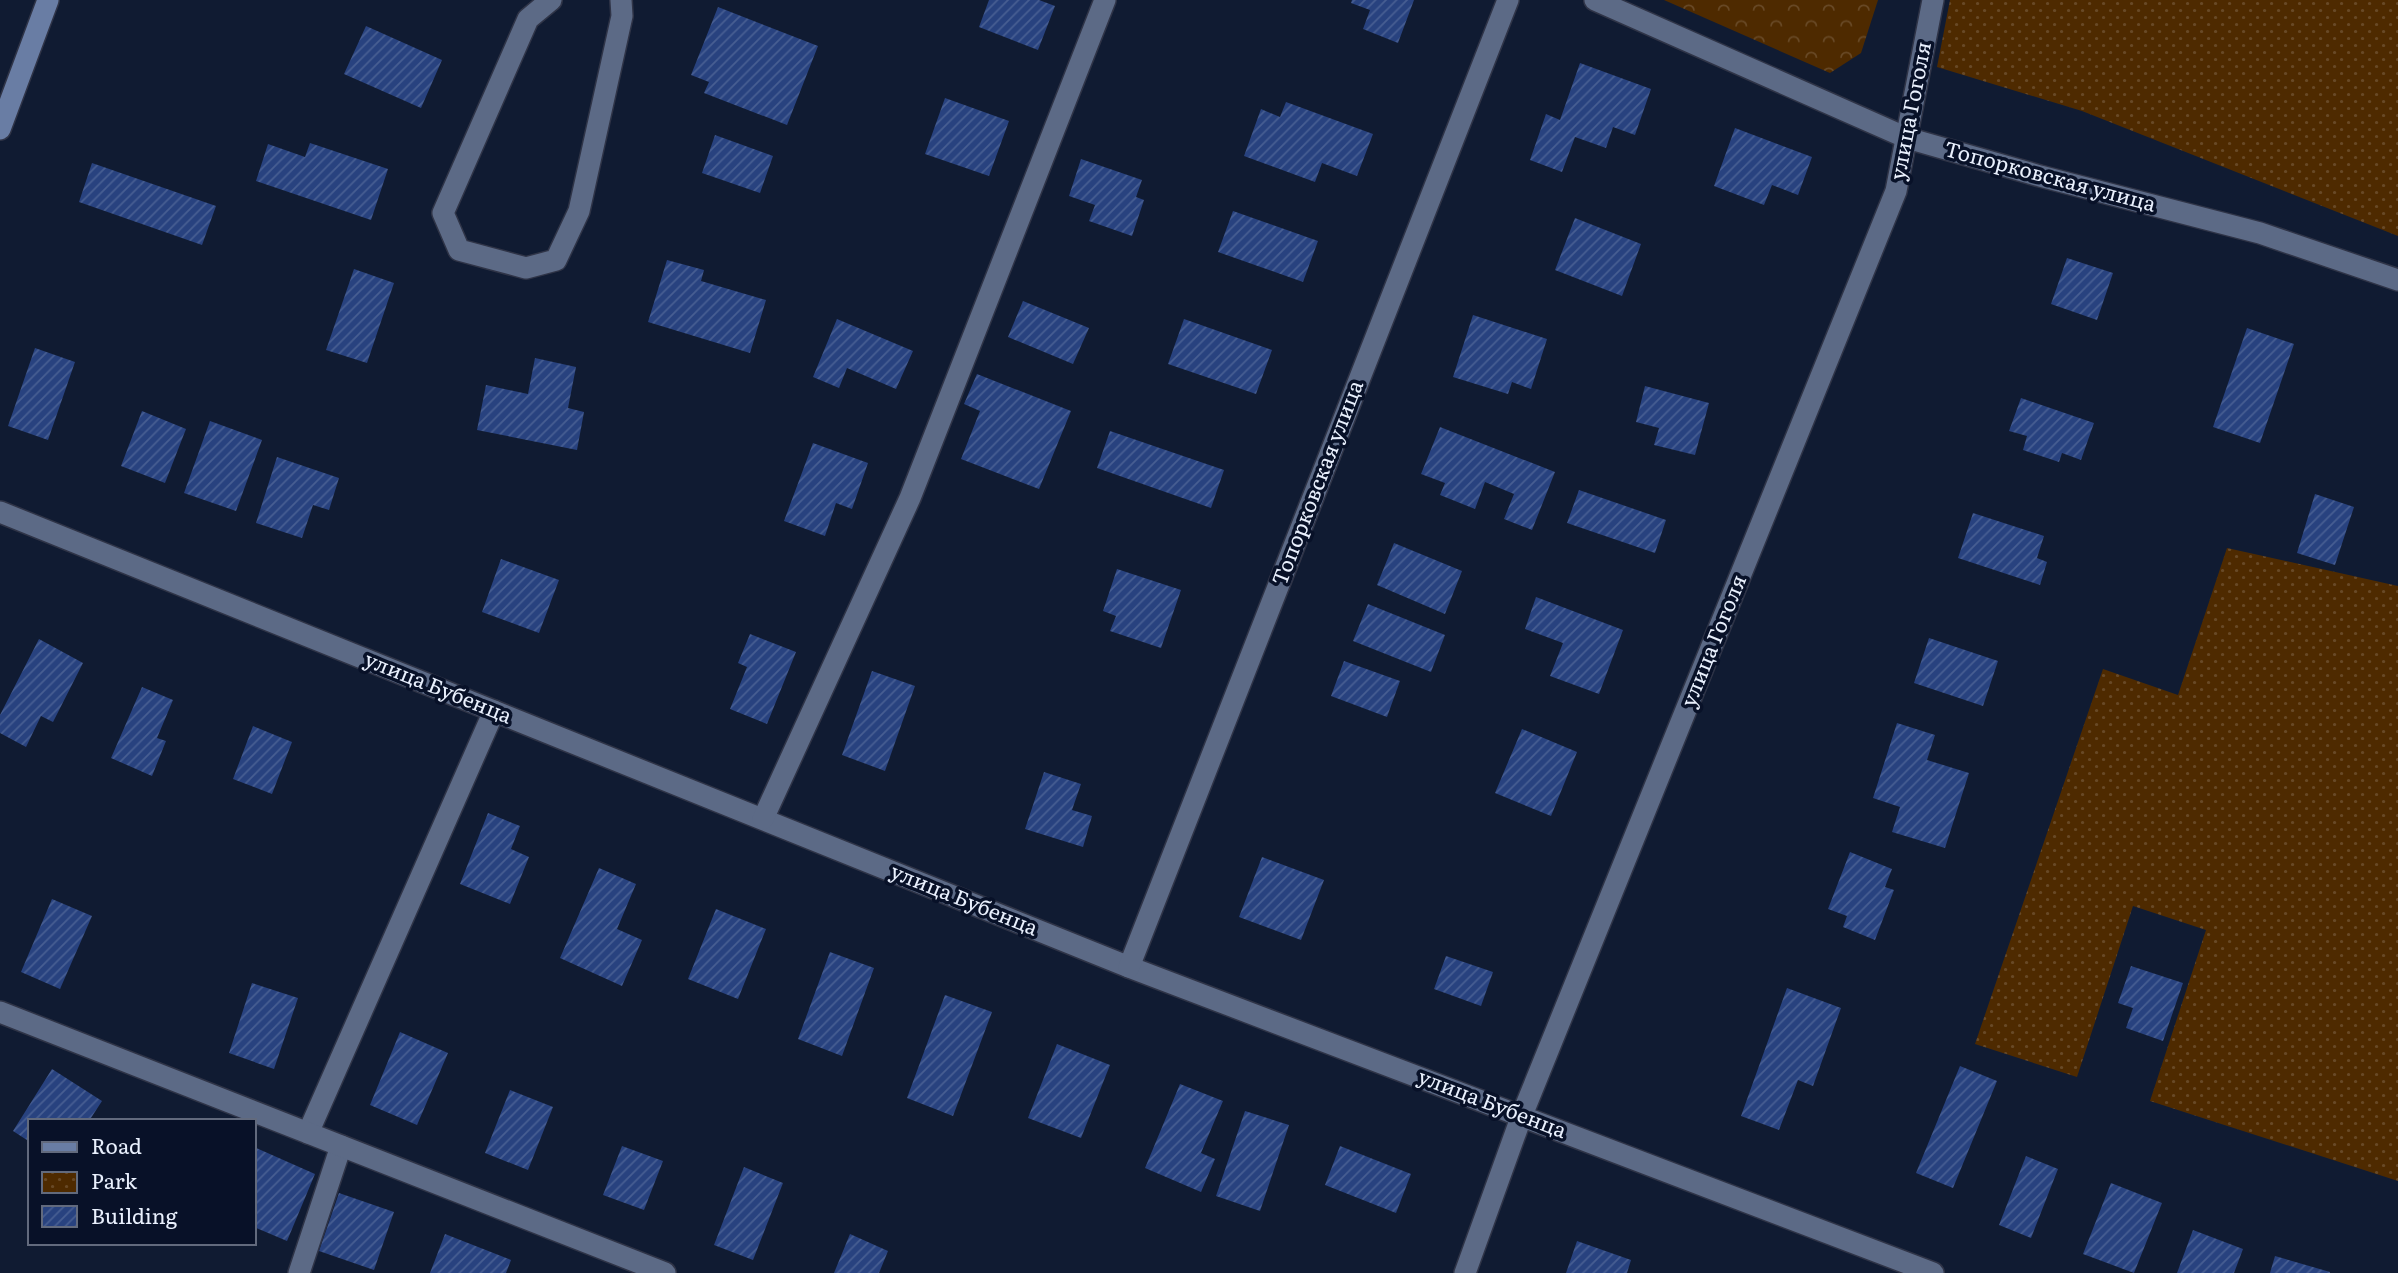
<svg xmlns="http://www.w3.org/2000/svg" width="2398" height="1273" viewBox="0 0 2398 1273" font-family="Literata,serif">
	<defs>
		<pattern id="forest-crowns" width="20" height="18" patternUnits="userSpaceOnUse" patternTransform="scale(1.75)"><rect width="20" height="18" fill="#4e2a00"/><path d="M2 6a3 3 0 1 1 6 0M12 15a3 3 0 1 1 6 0" fill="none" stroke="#684926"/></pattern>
		<pattern id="park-dots" width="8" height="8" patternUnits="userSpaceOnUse" patternTransform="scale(1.75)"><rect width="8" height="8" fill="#4e2a00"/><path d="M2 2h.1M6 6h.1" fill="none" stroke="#684926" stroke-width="1.8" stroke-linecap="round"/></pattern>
		<pattern id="building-hatch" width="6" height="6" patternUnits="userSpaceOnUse" patternTransform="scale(1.75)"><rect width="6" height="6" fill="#28427f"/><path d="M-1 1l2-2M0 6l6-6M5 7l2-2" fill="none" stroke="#475e92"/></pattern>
	</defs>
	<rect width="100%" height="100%" fill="#101b32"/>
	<path fill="url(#forest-crowns)" d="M 1664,0 L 1878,0 L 1861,53 L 1830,73 Z"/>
	<g fill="url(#park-dots)">
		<path d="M 1950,0 L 2398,0 L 2398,236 L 2082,111 L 1937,67 Z"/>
		<path d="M 2227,548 L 2398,586 L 2398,1181 L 2150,1101 L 2206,930 L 2133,906 L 2077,1077 L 1975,1044 L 2103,669 L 2178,695 Z"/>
	</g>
	<g fill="url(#building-hatch)">
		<path d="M 989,0 L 1039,0 L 1055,6 L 1038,50 L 979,27 Z"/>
		<path d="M 1352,0 L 1414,0 L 1398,43 L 1363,29 L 1370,10 L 1351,3 Z"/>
		<path d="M 718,7 L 818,46 L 787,125 L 704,93 L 709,82 L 691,75 Z"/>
		<path d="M 366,26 L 442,60 L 421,108 L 344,74 Z"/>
		<path d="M 1580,63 L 1651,89 L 1635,135 L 1613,127 L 1606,148 L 1575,137 L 1562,172 L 1530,160 L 1546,114 L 1560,120 Z"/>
		<path d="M 945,98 L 1009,121 L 989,176 L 925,154 Z"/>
		<path d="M 1286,102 L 1373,134 L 1357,176 L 1322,163 L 1315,182 L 1244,156 L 1261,109 L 1280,117 Z"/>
		<path d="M 1735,128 L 1812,157 L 1798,195 L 1772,185 L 1764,205 L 1714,186 Z"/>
		<path d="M 715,135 L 773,156 L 760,193 L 702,173 Z"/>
		<path d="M 310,143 L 388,169 L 371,220 L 256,181 L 268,144 L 305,157 Z"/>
		<path d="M 1081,159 L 1142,180 L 1136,197 L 1144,200 L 1132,236 L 1089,221 L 1095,205 L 1069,196 Z"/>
		<path d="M 92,163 L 216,206 L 202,245 L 79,202 Z"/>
		<path d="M 1233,211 L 1318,241 L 1303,282 L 1218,252 Z"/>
		<path d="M 1575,218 L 1641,244 L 1622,296 L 1555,270 Z"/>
		<path d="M 2067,258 L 2113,273 L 2097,320 L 2051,304 Z"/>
		<path d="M 667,260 L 704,270 L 701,281 L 766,300 L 750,353 L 648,322 Z"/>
		<path d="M 354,269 L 394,283 L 367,363 L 326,350 Z"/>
		<path d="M 1023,301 L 1089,328 L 1073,364 L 1008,337 Z"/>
		<path d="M 1473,315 L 1547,339 L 1531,389 L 1512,382 L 1508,394 L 1453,377 Z"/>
		<path d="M 837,319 L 913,351 L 896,389 L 847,368 L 839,388 L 813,377 Z"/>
		<path d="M 1184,319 L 1272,350 L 1256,394 L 1168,364 Z"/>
		<path d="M 2247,328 L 2294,344 L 2260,443 L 2213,427 Z"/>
		<path d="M 35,348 L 75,362 L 48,440 L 8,426 Z"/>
		<path d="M 535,358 L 576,367 L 568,408 L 584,412 L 577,450 L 477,430 L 486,385 L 528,394 Z"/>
		<path d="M 977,374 L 1071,411 L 1039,489 L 961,459 L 980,411 L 964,404 Z"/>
		<path d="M 1645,386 L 1709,403 L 1695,455 L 1654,445 L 1659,428 L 1636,422 Z"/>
		<path d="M 2021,398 L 2094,423 L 2081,460 L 2062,453 L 2059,462 L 2023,450 L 2027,436 L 2009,431 Z"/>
		<path d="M 142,411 L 186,429 L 165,483 L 121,466 Z"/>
		<path d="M 210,421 L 262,440 L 236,511 L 184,493 Z"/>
		<path d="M 1440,427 L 1555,472 L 1532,530 L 1504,519 L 1514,494 L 1485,482 L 1475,509 L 1440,495 L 1445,483 L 1421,474 Z"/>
		<path d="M 1110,431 L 1224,470 L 1211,508 L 1097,468 Z"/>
		<path d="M 813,443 L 868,463 L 852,509 L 836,503 L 825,536 L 784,521 Z"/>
		<path d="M 277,457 L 339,478 L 329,510 L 313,505 L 302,538 L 256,523 Z"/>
		<path d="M 1579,490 L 1666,520 L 1655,553 L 1567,523 Z"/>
		<path d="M 2315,494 L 2354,507 L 2335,565 L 2297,553 Z"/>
		<path d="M 1973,513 L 2044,536 L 2037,558 L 2047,562 L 2040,585 L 1958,558 Z"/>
		<path d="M 1394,543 L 1462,571 L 1445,614 L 1377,585 Z"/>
		<path d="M 501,559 L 559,580 L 539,633 L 482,612 Z"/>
		<path d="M 1117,569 L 1181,590 L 1161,648 L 1110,631 L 1116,616 L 1103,611 Z"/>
		<path d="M 1536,597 L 1623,630 L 1599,694 L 1550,676 L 1563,643 L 1525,629 Z"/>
		<path d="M 1368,604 L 1445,635 L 1431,672 L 1353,641 Z"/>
		<path d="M 750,634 L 796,652 L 767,724 L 730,709 L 747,667 L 738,663 Z"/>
		<path d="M 1929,638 L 1998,661 L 1983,706 L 1914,683 Z"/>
		<path d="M 39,639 L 83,663 L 53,722 L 41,716 L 26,747 L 0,733 L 0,715 Z"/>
		<path d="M 1344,661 L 1400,681 L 1387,717 L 1331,696 Z"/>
		<path d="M 872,671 L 915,686 L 885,771 L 842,755 Z"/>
		<path d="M 142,687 L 173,700 L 157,738 L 166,741 L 152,776 L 111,758 Z"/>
		<path d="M 1897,723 L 1935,735 L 1927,760 L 1969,773 L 1945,848 L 1892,832 L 1900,807 L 1873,798 Z"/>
		<path d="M 253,726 L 292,742 L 272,794 L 233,779 Z"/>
		<path d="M 1522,729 L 1577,752 L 1551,816 L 1495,793 Z"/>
		<path d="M 1044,772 L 1081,784 L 1072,810 L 1092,816 L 1083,847 L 1025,829 Z"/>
		<path d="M 488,813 L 520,826 L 511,849 L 529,857 L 510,904 L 460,884 Z"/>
		<path d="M 1850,852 L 1892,869 L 1885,887 L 1894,890 L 1875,940 L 1843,927 L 1847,916 L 1828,909 Z"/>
		<path d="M 1262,857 L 1324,880 L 1301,940 L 1239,917 Z"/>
		<path d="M 599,868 L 636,884 L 617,929 L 642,940 L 622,986 L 560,958 Z"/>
		<path d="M 52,899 L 92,916 L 60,989 L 21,972 Z"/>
		<path d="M 716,909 L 766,929 L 738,999 L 688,979 Z"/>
		<path d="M 830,952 L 874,968 L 842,1056 L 798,1039 Z"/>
		<path d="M 1446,956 L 1493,972 L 1481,1006 L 1434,989 Z"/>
		<path d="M 2131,966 L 2183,983 L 2163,1041 L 2126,1028 L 2133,1008 L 2118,1003 Z"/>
		<path d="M 252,983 L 298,998 L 274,1069 L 229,1053 Z"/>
		<path d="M 1787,988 L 1841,1008 L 1813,1086 L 1798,1080 L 1779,1130 L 1741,1116 Z"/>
		<path d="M 945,995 L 992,1012 L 953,1116 L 907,1098 Z"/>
		<path d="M 400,1032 L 448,1053 L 417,1125 L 370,1105 Z"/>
		<path d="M 1057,1044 L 1110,1065 L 1081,1138 L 1028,1118 Z"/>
		<path d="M 1960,1066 L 1997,1081 L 1953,1188 L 1916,1173 Z"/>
		<path d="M 52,1069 L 102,1101 L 89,1121 L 30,1121 L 30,1142 L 13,1131 Z"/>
		<path d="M 1180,1084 L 1223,1101 L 1201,1153 L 1215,1159 L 1201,1192 L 1145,1168 Z"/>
		<path d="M 510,1090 L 553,1107 L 528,1170 L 485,1153 Z"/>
		<path d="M 1245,1111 L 1289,1125 L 1260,1211 L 1216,1196 Z"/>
		<path d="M 622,1146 L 663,1161 L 644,1210 L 603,1195 Z"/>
		<path d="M 1340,1146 L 1411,1174 L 1396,1213 L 1325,1185 Z"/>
		<path d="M 254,1147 L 315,1174 L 287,1241 L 254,1227 Z"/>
		<path d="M 2026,1156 L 2058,1169 L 2031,1238 L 1999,1225 Z"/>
		<path d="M 744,1167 L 783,1183 L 753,1260 L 714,1245 Z"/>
		<path d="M 2111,1183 L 2162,1203 L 2134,1273 L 2083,1254 Z"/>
		<path d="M 339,1193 L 394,1212 L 374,1270 L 319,1251 Z"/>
		<path d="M 2193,1230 L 2243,1249 L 2234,1273 L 2177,1273 Z"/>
		<path d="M 445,1234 L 511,1260 L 506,1273 L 430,1273 Z"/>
		<path d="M 850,1234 L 888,1251 L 879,1273 L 834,1273 Z"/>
		<path d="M 1577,1241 L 1631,1260 L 1627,1273 L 1566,1273 Z"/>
		<path d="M 2275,1256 L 2330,1272 L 2330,1273 L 2270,1273 Z"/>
	</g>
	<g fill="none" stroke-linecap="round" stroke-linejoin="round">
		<defs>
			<g id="lane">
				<path d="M 551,0 L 528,19 L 443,213 L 459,250 L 526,268 L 556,260 L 579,211 L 622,16 L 621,0"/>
				<path d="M 308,1133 L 494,711"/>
				<path d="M 299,1273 L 341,1146"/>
			</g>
			<g id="street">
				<path d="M 1595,0 L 1907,138 L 2040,176 L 2260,233 L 2398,280"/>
				<path d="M 0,512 L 1129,967 L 1933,1273"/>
				<path d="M 763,819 L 910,498 L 1105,0"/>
				<path d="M 1129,967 L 1508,0"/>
				<path d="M 0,1012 L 665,1273"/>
				<path d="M 1465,1273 L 1522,1115 L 1896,191 L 1933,0"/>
			</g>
			<path id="secondary" d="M 0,129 L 48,0"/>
		</defs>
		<use href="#lane" stroke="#2f3447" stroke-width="24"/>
		<use href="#street" stroke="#2f3447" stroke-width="24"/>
		<use href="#secondary" stroke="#2f3447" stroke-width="24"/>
		<use href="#lane" stroke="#5c6a86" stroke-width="21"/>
		<use href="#street" stroke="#5c6a86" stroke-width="21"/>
		<use href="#secondary" stroke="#697da4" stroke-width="21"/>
	</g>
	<g text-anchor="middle" stroke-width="7" stroke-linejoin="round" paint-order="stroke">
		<g font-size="21" fill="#e9f0fd" stroke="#081128">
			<text transform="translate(1911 111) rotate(-79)" y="7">улица Гоголя</text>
			<text transform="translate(2050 177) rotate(15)" y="7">Топорковская улица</text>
			<text transform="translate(1318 483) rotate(-69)" y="7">Топорковская улица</text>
			<text transform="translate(1714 641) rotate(-68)" y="7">улица Гоголя</text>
			<text transform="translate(438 688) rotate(22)" y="7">улица Бубенца</text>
			<text transform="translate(964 900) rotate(22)" y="7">улица Бубенца</text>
			<text transform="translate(1492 1104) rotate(21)" y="7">улица Бубенца</text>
		</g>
	</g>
	<rect x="28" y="1119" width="228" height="126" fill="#081128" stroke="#626a7d" stroke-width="2"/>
	<rect x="42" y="1142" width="35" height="10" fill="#697da4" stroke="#626a7d" stroke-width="2"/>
	<text x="91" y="1154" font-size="21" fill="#e9f0fd">Road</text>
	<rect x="42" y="1172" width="35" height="21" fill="url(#park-dots)" stroke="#626a7d" stroke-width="2"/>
	<text x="91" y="1189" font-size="21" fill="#e9f0fd">Park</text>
	<rect x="42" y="1206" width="35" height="21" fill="url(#building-hatch)" stroke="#626a7d" stroke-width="2"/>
	<text x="91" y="1224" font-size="21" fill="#e9f0fd">Building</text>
</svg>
